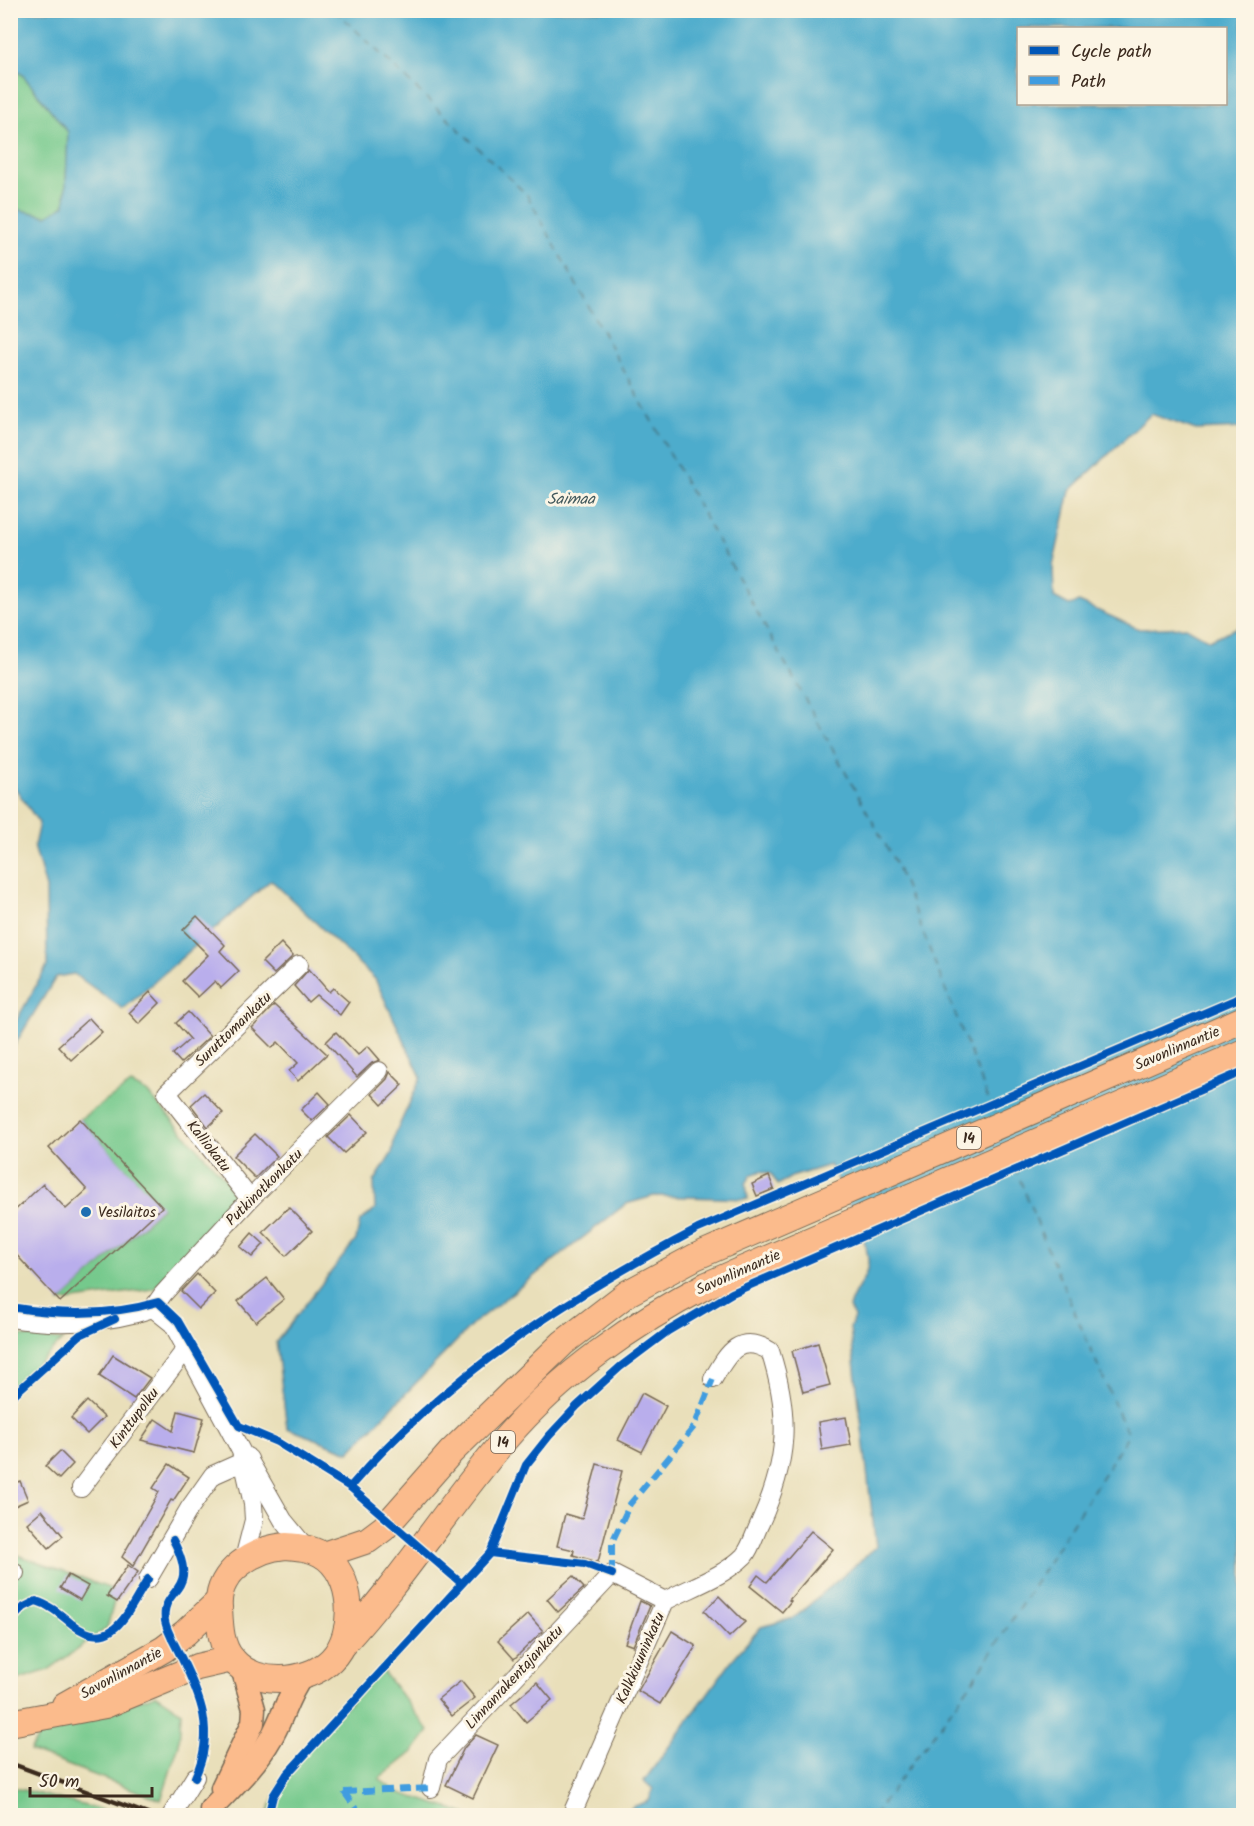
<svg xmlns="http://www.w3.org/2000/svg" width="1254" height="1826" viewBox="0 0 1254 1826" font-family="Kalam,sans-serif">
	<rect width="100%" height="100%" fill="#fcf5e5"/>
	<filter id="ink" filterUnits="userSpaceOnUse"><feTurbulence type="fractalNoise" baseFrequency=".0167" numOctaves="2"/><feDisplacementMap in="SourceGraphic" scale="12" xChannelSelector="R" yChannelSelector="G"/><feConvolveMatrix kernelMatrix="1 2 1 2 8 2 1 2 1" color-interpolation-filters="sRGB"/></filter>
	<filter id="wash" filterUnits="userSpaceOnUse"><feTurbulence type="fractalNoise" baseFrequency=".008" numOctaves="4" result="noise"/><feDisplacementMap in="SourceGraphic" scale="24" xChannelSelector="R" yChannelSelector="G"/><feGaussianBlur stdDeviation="1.35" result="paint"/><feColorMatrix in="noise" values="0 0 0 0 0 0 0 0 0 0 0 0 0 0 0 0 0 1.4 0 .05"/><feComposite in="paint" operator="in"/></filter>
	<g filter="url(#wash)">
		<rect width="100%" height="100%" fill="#e9dfba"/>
		<g fill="#75c98c" stroke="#587a55" stroke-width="1.5">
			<path d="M 10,69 L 22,74 L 68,132 L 65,205 L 48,216 L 11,208 Z"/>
			<path d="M 131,1084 L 147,1092 L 230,1184 L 237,1196 L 231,1215 L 153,1289 L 60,1302 L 162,1208 L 80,1119 Z"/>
			<path d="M 11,1335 L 63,1340 L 11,1389 L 10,1335 Z"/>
			<path d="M 10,1552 L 117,1591 L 107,1628 L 48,1670 L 11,1682 Z"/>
			<path d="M 381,1669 L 429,1731 L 413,1752 L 379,1779 L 397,1792 L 470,1815 L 269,1815 L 268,1811 L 291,1763 Z"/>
			<path d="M 156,1695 L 181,1712 L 179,1744 L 161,1800 L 30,1751 L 42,1730 Z"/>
			<path d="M 10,1787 L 11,1787 L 122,1815 L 11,1815 Z"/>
		</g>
		<path fill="#4daccc" stroke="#446b75" stroke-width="1.5" fill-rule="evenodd" d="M 11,11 L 1243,11 L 1243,428 L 1196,430 L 1151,414 L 1070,491 L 1053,566 L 1054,597 L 1069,605 L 1079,602 L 1139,629 L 1186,627 L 1209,640 L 1243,625 L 1243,1815 L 627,1815 L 632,1807 L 649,1801 L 653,1789 L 644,1781 L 732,1660 L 761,1627 L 794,1618 L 876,1547 L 850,1328 L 854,1317 L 849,1308 C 853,1291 863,1284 867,1270 C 875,1248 840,1187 830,1165 L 791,1177 L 778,1185 L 771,1174 L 761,1171 L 751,1175 L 746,1184 L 748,1199 L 654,1196 L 626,1204 L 475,1322 L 349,1452 L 287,1428 L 276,1342 L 356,1240 L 360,1221 L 375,1210 L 374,1182 L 392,1153 L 395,1135 L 421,1077 L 375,979 L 271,880 L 123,1009 L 74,974 L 56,977 L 11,1051 L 11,1030 L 47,966 L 46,888 L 34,846 L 39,823 L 11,782 L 11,208 L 47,216 L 65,205 L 68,132 L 22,74 L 11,69 ZM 1018,28 L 1226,28 L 1226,104 L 1018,104 Z"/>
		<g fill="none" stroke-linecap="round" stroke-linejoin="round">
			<g stroke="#41585b" stroke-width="1.5" stroke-dasharray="8 6" stroke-linecap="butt">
				<path d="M 335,10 L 527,195 L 896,864 L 994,1113"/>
				<path d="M 873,1816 L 976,1677 L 1128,1435 L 1050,1255 L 1014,1165"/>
			</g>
		</g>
		<g id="blocks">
			<g fill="#b9aeec">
				<path d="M 197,916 L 225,945 L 220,951 L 239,971 L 221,988 L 215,981 L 198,997 L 182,981 L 208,955 L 183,930 Z"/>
				<path d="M 281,943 L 293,956 L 274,974 L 262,962 Z"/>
				<path d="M 309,969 L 329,992 L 333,988 L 349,1002 L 340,1015 L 316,995 L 308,1002 L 294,986 Z"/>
				<path d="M 150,992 L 160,1003 L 139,1024 L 129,1013 Z"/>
				<path d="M 274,1005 L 327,1054 L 298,1081 L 289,1071 L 298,1063 L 278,1042 L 272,1048 L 252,1028 Z"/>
				<path d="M 188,1012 L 210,1036 L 181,1063 L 173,1054 L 190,1039 L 176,1023 Z"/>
				<path d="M 89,1018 L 102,1032 L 71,1060 L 58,1046 Z"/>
				<path d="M 336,1032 L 358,1055 L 368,1046 L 380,1060 L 372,1063 L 357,1077 L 326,1042 Z"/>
				<path d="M 390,1072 L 403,1085 L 382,1105 L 372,1094 L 387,1079 Z"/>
				<path d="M 319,1092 L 330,1104 L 312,1121 L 301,1110 Z"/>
				<path d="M 204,1093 L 223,1113 L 208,1127 L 191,1105 Z"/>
				<path d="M 351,1115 L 367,1132 L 344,1153 L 328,1137 Z"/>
				<path d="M 80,1119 L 162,1207 L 60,1302 L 10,1248 L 10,1215 L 43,1184 L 66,1209 L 87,1190 L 49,1148 Z"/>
				<path d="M 255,1134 L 277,1156 L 255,1178 L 233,1156 Z"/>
				<path d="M 769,1176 L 774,1189 L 757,1196 L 752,1184 Z"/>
				<path d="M 289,1207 L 312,1231 L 286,1256 L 263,1232 Z"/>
				<path d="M 252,1233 L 264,1244 L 252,1257 L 240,1247 Z"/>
				<path d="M 197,1274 L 215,1293 L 199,1309 L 181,1291 Z"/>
				<path d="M 267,1278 L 284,1299 L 256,1322 L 238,1301 Z"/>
				<path d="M 818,1343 L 830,1385 L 803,1392 L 792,1351 Z"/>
				<path d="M 113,1355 L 150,1378 L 134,1399 L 99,1376 Z"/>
				<path d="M 642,1393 L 666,1406 L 642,1452 L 618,1440 Z"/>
				<path d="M 87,1401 L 104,1417 L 87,1434 L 71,1418 Z"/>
				<path d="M 178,1411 L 204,1418 L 194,1453 L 141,1440 L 155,1419 L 173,1431 Z"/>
				<path d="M 846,1417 L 851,1445 L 822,1450 L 818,1422 Z"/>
				<path d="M 60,1451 L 73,1464 L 59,1479 L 45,1466 Z"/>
				<path d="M 169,1464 L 189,1477 L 173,1501 L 171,1500 L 133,1566 L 122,1557 L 159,1492 L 153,1488 Z"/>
				<path d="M 597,1464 L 622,1471 L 598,1562 L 573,1555 L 574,1550 L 557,1546 L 565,1514 L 582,1519 Z"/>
				<path d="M 20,1481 L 28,1500 L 10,1508 L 10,1485 Z"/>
				<path d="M 42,1510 L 63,1536 L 49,1548 L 27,1523 Z"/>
				<path d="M 811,1531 L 833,1549 L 789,1600 L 791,1601 L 782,1612 L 750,1586 L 758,1575 L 767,1582 Z"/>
				<path d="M 128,1565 L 138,1572 L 117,1602 L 107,1596 Z"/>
				<path d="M 68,1575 L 88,1586 L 80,1600 L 60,1588 Z"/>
				<path d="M 573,1576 L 584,1588 L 558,1612 L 547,1599 Z"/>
				<path d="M 719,1596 L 745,1622 L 729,1637 L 704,1611 Z"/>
				<path d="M 640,1601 L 650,1606 L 633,1646 L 625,1643 Z"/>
				<path d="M 528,1614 L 543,1631 L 514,1659 L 498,1641 Z"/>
				<path d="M 672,1631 L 696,1646 L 660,1704 L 638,1691 Z"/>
				<path d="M 461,1681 L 475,1698 L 452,1716 L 438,1699 Z"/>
				<path d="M 537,1682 L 552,1700 L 526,1722 L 511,1704 Z"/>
				<path d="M 476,1735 L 498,1745 L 473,1798 L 446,1785 L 464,1748 Z"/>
			</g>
		</g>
	</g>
	<g filter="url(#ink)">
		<use href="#blocks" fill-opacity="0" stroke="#786955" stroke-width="1.5"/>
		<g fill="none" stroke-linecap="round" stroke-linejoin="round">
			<defs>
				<g id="minor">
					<path d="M 250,1199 L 167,1093 L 299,965"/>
					<path d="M 153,1308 L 163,1294 L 250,1199 L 379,1071"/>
					<path d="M 10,1318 C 57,1326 109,1323 153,1308 L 173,1324 L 241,1451 L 253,1504 L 254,1520 L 244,1559"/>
					<path d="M 247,1457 L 283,1520 L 306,1548"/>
					<path d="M 81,1488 L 186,1349"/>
					<path d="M 10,1571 L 15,1573"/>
					<path d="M 148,1579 L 189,1509 L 213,1475 L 249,1459"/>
					<path d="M 431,1788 L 438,1759 L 612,1574 L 665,1601"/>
					<path d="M 171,1816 L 195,1777"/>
					<path d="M 571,1816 L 665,1601 C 691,1587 723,1577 744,1556 C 751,1548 755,1533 760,1523 C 788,1461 791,1416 770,1351 C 738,1332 727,1355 713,1379"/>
				</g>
				<g id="major">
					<path d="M 222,1788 L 253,1723 L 254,1709 L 242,1668"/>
					<path d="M 211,1809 C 232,1787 256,1765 271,1738 C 283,1718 287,1696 302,1676"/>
				</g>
				<g id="highway">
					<path d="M 286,1546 C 299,1547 310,1548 321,1554 C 355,1573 357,1635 331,1660 C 307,1684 255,1687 232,1659 C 220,1645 220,1624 219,1607 C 216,1571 256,1548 286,1546 Z"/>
					<path d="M 323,1555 L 368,1540 L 384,1528 L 451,1452 L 563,1343 L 628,1293 L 695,1257 L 1244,1019"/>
					<path d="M 343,1644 C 402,1580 449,1505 506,1438 C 560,1375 634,1323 707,1285 L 1244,1052"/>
					<path d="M 65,1705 L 164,1649 L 185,1633 L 218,1602"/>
					<path d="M 10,1723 L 105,1705 L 197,1667 L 232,1659"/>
				</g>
			</defs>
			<use href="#minor" stroke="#786955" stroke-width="20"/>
			<use href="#major" stroke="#786955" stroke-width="25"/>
			<use href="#highway" stroke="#786955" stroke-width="28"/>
			<use href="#minor" stroke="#fff" stroke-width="18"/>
			<use href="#major" stroke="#fbbb8c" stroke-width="22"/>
			<use href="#highway" stroke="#fbbb8c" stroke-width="26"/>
			<path stroke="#3b2a1e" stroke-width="4.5" d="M 10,1763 L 153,1816"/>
			<g stroke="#3f9ce0" stroke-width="6" stroke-dasharray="12 6" stroke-linecap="butt">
				<path d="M 612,1574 L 612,1542 L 630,1504 L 694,1427 L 713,1379"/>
				<path d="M 344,1792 L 431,1788"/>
				<path d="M 344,1792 L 361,1816"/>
			</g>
			<defs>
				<g id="cycleway">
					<path d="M 10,1307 C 58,1315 111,1316 158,1302 L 178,1321 L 239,1426 L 277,1442 L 350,1487 L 461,1583"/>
					<path d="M 10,1398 L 80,1335 L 115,1319"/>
					<path d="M 350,1487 C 445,1376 570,1296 698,1229 L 1244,996"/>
					<path d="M 173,1540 C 202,1595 160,1586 165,1621 C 167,1632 175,1644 180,1655 C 201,1697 216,1732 195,1777"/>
					<path d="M 490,1553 L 585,1564 L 612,1574"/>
					<path d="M 10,1621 L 24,1607 L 36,1601 C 50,1605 61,1615 72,1624 C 113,1656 128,1610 148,1579"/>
					<path d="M 268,1816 L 273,1796 L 287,1774 L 490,1553 L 526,1465 L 549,1436 L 577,1406 L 620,1367 L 668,1331 L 732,1293 L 1244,1071"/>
				</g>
			</defs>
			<use href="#cycleway" stroke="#fcf5e5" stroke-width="11"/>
			<use href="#cycleway" stroke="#0057b8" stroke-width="8"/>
		</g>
	</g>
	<circle fill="#1f6fb2" stroke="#fcf5e5" stroke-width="2" cx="86" cy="1212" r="6"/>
	<g text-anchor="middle" stroke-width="6" stroke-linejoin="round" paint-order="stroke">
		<g fill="#fcf5e5" stroke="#75675a" stroke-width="1.5">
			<rect x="957" y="1127" width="24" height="22" rx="4.5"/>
			<rect x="491" y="1431" width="24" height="22" rx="4.5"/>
		</g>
		<g font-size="14" font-weight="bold" fill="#3b2a1e">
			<text x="969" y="1143">14</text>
			<text x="503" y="1447">14</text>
		</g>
		<g font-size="15" fill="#3b2a1e" stroke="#fcf5e5">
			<text transform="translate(233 1029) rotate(-44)" y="5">Suruttomankatu</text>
			<text transform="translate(1177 1048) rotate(-23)" y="5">Savonlinnantie</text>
			<text transform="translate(209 1146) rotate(52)" y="5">Kalliokatu</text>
			<text transform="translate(264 1187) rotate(-45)" y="5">Putkinotkonkatu</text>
			<text transform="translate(738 1272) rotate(-24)" y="5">Savonlinnantie</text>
			<text transform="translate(134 1418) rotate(-53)" y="5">Kinttupolku</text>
			<text transform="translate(640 1658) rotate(-66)" y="5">Kalkkiuuninkatu</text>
			<text transform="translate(121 1673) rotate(-29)" y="5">Savonlinnantie</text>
			<text transform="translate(514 1677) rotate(-47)" y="5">Linnanrakentajankatu</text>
		</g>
		<g font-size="15" fill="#3b2a1e" stroke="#fcf5e5" text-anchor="start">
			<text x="98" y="1217">Vesilaitos</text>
		</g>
		<g font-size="16" font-style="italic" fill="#41585b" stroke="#fcf5e5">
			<text x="571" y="504">Saimaa</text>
		</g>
	</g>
	<rect width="1254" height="1826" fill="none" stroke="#fcf5e5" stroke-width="36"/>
	<rect x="1017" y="27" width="210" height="78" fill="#fcf5e5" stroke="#afa495" stroke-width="1.5"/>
	<rect x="1029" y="46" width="30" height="9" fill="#0057b8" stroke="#afa495" stroke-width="1.5"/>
	<text x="1071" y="57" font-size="18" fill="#3b2a1e">Cycle path</text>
	<rect x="1029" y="76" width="30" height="9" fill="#3f9ce0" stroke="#afa495" stroke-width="1.5"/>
	<text x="1071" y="87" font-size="18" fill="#3b2a1e">Path</text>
	<path d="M30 1787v9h122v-9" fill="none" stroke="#3b2a1e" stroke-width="3"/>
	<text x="39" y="1787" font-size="18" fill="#3b2a1e" stroke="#fcf5e5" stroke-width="4.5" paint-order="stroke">50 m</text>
</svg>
